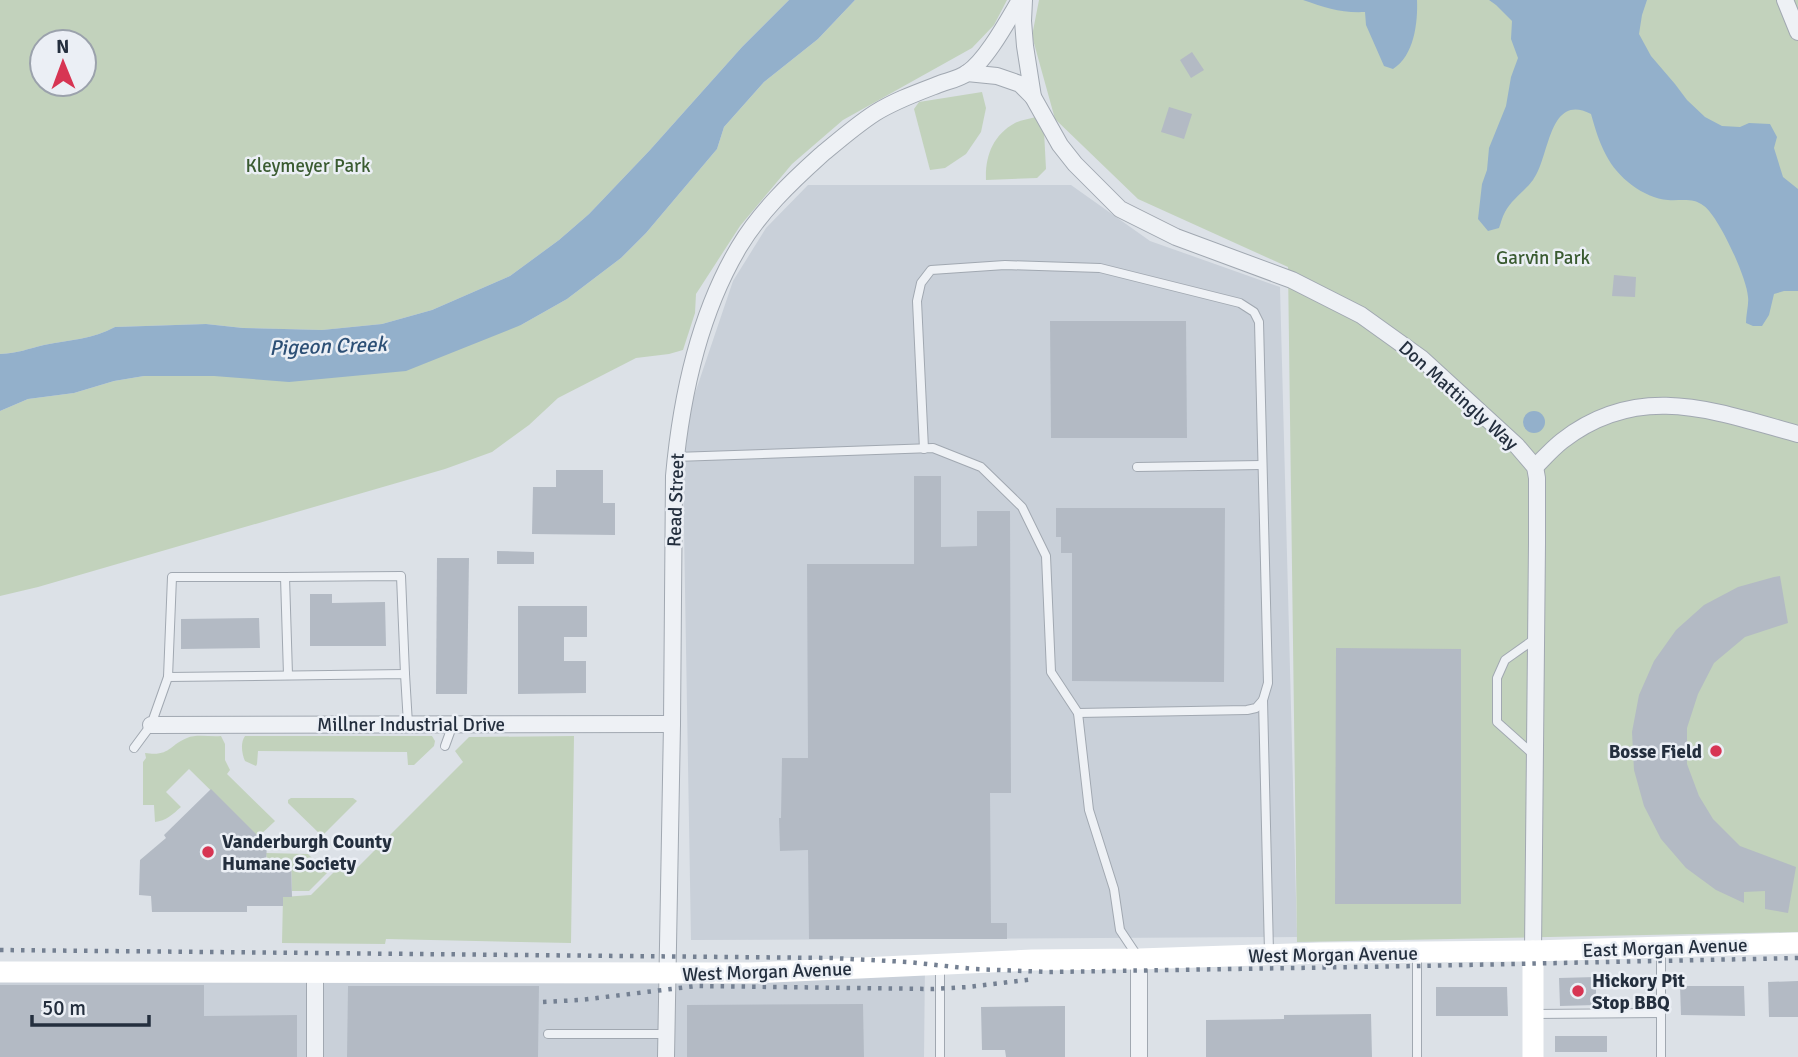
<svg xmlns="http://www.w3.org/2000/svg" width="1798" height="1057" viewBox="0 0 1798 1057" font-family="Signika,sans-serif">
	<rect width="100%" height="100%" fill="#dce1e7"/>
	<g fill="#c9d0d9">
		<path d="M 808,185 L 1071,185 L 1150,241 L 1280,287 L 1297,937 L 691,940 L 683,472 L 691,405 L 733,281 L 766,228 Z"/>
		<path d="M 925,964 L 924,1057 L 0,1057 L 0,973 Z"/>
	</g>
	<g fill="#c2d2bc" fill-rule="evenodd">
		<path d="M 0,0 L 789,0 L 742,47 L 650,150 L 589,214 L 559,240 L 510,276 L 432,310 L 382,324 L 322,330 L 243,328 L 206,324 L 115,327 C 93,339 69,340 44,345 C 27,349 19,353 0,354 ZM 42,42 L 84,42 L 84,84 L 42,84 Z"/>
		<path d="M 855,0 L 1007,0 L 994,25 L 972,48 L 843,120 L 792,164 L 740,226 L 696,294 L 695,313 L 683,350 L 669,354 L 636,358 L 558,398 L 529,425 L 492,452 L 445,469 L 38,587 L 0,596 L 0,411 L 28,399 L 74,393 L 114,381 L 144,376 L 214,376 L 521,325 L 567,299 L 621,258 L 646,233 L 717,149 L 724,127 L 764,82 L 818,39 Z"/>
		<path d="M 1039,0 L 1798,0 L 1798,932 L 1297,942 L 1288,267 L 1138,199 L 1055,119 L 1032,36 Z"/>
		<path d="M 982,92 L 986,108 L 981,132 L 966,154 L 945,168 L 930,170 L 914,109 L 919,102 Z"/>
		<path d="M 1036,117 L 1044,131 L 1046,169 L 1037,178 L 986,180 C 985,156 993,135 1015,123 C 1021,120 1029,119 1036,117 Z"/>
		<path d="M 221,736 L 225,744 L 225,760 L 230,770 L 227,774 L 275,821 L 274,822 L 258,837 L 189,769 L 166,792 L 181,807 C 173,814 166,821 155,822 L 154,805 L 143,805 L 143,762 L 146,758 L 145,753 C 170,757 169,745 187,738 C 196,734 210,737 221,736 Z"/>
		<path d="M 245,736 L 432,736 L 435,741 L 434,746 L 414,765 L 408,765 L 407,752 L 258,751 L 257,764 L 256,766 L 245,761 C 242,754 240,743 245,736 Z"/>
		<path d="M 574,736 L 571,943 L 386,939 L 385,944 L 282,943 L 283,897 L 311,895 L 342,864 L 352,873 L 463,762 L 455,751 L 469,737 Z"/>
		<path d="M 291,798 L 353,798 L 357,801 L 322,836 L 288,803 L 288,800 Z"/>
		<path d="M 266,853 L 308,854 L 327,873 L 309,891 L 292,891 L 291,861 L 267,861 Z"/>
	</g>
	<g fill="#93b0cb">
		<path d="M 789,0 L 855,0 L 818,39 L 764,82 L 724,127 L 717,149 L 646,233 L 621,258 L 567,299 L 521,325 L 406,371 L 289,382 L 214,376 L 144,376 L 114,381 L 74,393 L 28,399 L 0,411 L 0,354 C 19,353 27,349 44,345 C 69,340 93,339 115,327 L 206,324 L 243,328 L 322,330 L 382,324 L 432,310 L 510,276 L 559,240 L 589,214 L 650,150 L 742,47 Z"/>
		<path d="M 1303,0 L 1417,0 C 1418,23 1414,56 1393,69 L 1384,66 L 1366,25 L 1365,12 C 1340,13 1326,8 1303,0 Z"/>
		<path d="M 1489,0 L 1647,0 L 1642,15 L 1639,34 L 1651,56 L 1675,84 L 1687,100 L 1705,117 L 1722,126 L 1740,127 L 1749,123 L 1770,124 L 1777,137 L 1774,148 L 1783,177 L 1798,189 L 1798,291 L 1784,291 L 1774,294 L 1769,315 L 1762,326 L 1753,326 L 1746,323 C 1746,314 1749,304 1748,297 C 1747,278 1719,217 1704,206 C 1693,197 1681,201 1668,200 C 1643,198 1617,177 1606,155 C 1599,142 1595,128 1591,114 C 1548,92 1550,158 1533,180 C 1525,191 1512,199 1505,212 C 1502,217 1501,223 1499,228 L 1488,231 L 1478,219 L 1482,184 L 1487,170 L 1489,148 L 1506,106 L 1511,77 L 1518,58 L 1511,39 L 1512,21 L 1496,5 Z"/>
		<circle cx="1534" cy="422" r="11"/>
	</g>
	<g fill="#b3bac4">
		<path d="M 1192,52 L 1204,70 L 1191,78 L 1180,60 Z"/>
		<path d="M 1169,107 L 1192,114 L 1184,139 L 1161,132 Z"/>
		<path d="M 1614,275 L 1636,277 L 1635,297 L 1612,296 Z"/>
		<path d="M 1050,321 L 1186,321 L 1187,438 L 1051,438 Z"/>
		<path d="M 556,470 L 603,470 L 603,503 L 615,503 L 615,535 L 532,534 L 533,487 L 556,487 Z"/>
		<path d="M 914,476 L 941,476 L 941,547 L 977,546 L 977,511 L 1010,511 L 1011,793 L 990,793 L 991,923 L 1007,923 L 1007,939 L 809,939 L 808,850 L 780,851 L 779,818 L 781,818 L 782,758 L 808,758 L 807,564 L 914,564 Z"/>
		<path d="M 1056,508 L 1225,508 L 1224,682 L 1072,681 L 1072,553 L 1061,553 L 1061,537 L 1056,537 Z"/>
		<path d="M 497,551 L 534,552 L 534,564 L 497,564 Z"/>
		<path d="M 437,558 L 469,558 L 467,694 L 436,694 Z"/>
		<path d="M 1780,576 L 1788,623 L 1745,637 L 1714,663 L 1698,694 L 1687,728 L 1687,764 L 1699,796 L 1713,819 L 1740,846 L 1796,867 L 1788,913 L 1765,909 L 1765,891 L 1744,892 L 1744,903 L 1716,890 L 1686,868 L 1661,839 L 1644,806 L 1634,770 L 1632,732 L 1639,695 L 1654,661 L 1676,630 L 1704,605 L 1738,587 L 1774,577 Z"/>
		<path d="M 310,594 L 332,594 L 332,603 L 385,602 L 386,646 L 310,646 Z"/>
		<path d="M 518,606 L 587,606 L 587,637 L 564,637 L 564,661 L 586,661 L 586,693 L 518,694 Z"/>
		<path d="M 259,618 L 260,648 L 181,649 L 181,619 Z"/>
		<path d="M 1336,648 L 1461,649 L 1461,904 L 1335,904 Z"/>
		<path d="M 211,789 L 267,845 L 266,861 L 291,861 L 292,897 L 283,897 L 283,906 L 247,906 L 247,912 L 152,912 L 151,896 L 139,895 L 140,860 L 166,838 L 164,835 Z"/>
		<path d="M 1596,977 L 1596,1005 L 1560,1006 L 1559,978 Z"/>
		<path d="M 1798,981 L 1798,1017 L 1769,1017 L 1768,982 Z"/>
		<path d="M 0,985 L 204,985 L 204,1016 L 297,1015 L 297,1057 L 0,1057 Z"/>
		<path d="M 348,986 L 539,986 L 538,1057 L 347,1057 Z"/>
		<path d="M 1680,986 L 1744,986 L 1745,1016 L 1681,1015 Z"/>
		<path d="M 1436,987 L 1507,987 L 1508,1016 L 1436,1016 Z"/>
		<path d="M 863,1004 L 864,1057 L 687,1057 L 687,1005 Z"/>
		<path d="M 1065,1006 L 1065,1057 L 1006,1057 L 1005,1050 L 982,1050 L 981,1007 Z"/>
		<path d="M 1371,1014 L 1372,1057 L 1206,1057 L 1206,1020 L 1284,1019 L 1284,1015 Z"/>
		<rect x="1555" y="1036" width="52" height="16"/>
	</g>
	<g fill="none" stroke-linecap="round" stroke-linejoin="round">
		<defs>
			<g id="lane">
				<path d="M 924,449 L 917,301 L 921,283 L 931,270 L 1005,265 L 1100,268 L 1240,303 L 1254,312 L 1259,322 L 1268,683 L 1263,700 L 1256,708 L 1247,710 L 1078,713"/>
				<path d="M 675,457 L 933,448 L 981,467 L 1022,507 L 1046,556 L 1051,672 L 1078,713 L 1089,810 L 1114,889 L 1120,930 L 1138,957"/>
				<path d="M 1137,467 L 1261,465"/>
				<path d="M 285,577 L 401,576 L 405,674"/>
				<path d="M 168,677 L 172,577 L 285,577 L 288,675"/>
				<path d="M 1263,700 L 1269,952"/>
				<path d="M 445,746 L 453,724"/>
				<path d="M 134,748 L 151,725 L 168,677 L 405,674 L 408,724"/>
				<path d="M 1534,755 L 1497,722 L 1497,678 L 1505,660 L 1536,638"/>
				<path d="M 1661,948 L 1661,1057"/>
				<path d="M 1533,1014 L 1661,1013"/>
				<path d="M 548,1034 L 666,1034"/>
				<path d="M 940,1057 L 940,966"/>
				<path d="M 1417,1057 L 1417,955"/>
			</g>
			<g id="street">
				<path d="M 1024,0 L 1023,21 L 1025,46 L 1033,97 L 1060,145 L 1075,164 L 1120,209 L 1176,237 L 1292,280 L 1361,315 L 1421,358 L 1517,446 L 1535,467 L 1537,478 L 1537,543 L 1533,951"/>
				<path d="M 1785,0 L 1798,32"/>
				<path d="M 967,73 L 997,76 L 1020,84 L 1033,97"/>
				<path d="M 1535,467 C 1544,458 1553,448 1562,441 C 1639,381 1714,411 1798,434"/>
				<path d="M 151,725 L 672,724"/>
				<path d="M 315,973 L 315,1057"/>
				<path d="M 666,1057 L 672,724 L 674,476 C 681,399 699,314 739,247 C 760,212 790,183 820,156 C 838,141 855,126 875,113 C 894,101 916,93 937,85 C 947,81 959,79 967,73 C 986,61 1008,20 1020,0"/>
				<path d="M 1139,1057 L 1139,959"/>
			</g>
		</defs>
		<use href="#lane" stroke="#a1a8b1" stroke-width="10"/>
		<use href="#street" stroke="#a1a8b1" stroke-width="18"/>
		<use href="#lane" stroke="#eef1f5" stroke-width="8"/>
		<use href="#street" stroke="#eef1f5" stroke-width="16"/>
		<g stroke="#fff" stroke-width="21">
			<path d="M 1533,951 L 1533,1057"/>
			<path d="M 0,972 L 751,973 L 1032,960 L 1139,959 L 1321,953 L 1533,951 L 1798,943"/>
		</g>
		<g stroke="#748092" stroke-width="4.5" stroke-dasharray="3.5 7" stroke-linecap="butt">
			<path d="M 0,950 L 832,958 L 908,962 L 974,969 L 1049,972 L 1417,966 L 1798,958"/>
			<path d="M 543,1002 L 580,1000 L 696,986 L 933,989 L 968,987 L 1035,979"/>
		</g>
	</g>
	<g fill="#d73553" stroke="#ebeff5" stroke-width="2.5">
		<circle cx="1716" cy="751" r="7"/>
		<circle cx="208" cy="852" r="7"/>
		<circle cx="1578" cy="991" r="7"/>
	</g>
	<g text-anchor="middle" stroke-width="5" stroke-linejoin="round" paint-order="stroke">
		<g font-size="19" fill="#3a5b31" stroke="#ebeff5">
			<text x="308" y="172">Kleymeyer Park</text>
			<text x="1543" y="264">Garvin Park</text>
		</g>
		<g font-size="19" fill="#242f3e" stroke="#ebeff5">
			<text transform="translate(1459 395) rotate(42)" y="7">Don Mattingly Way</text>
			<text transform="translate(675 500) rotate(-88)" y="7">Read Street</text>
			<text x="411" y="731">Millner Industrial Drive</text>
			<text transform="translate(1665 947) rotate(-2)" y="7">East Morgan Avenue</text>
			<text transform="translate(1333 954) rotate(-1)" y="7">West Morgan Avenue</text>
			<text transform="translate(767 971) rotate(-2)" y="7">West Morgan Avenue</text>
		</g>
		<g font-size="19" font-weight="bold" fill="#242f3e" stroke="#ebeff5" text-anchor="start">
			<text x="1702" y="758" text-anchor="end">Bosse Field</text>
			<text x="222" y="848">Vanderburgh County<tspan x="222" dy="22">Humane Society</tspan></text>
			<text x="1592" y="987">Hickory Pit<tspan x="1592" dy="22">Stop BBQ</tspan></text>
		</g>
		<g font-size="21" font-style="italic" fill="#2c4f75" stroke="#ebeff5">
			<text transform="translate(328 346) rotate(-2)" y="7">Pigeon Creek</text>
		</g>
	</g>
	<g transform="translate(63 63) rotate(359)"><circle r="33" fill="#ebeff5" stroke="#9ba2ac" stroke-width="2"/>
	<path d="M0-5L12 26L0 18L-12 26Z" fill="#d73553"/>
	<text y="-10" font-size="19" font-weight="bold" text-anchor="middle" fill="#242f3e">N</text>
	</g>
	<path d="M32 1015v10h117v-10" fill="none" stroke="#242f3e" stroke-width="3.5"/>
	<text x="42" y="1015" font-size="21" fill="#242f3e" stroke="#ebeff5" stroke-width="5" paint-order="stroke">50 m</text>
</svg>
